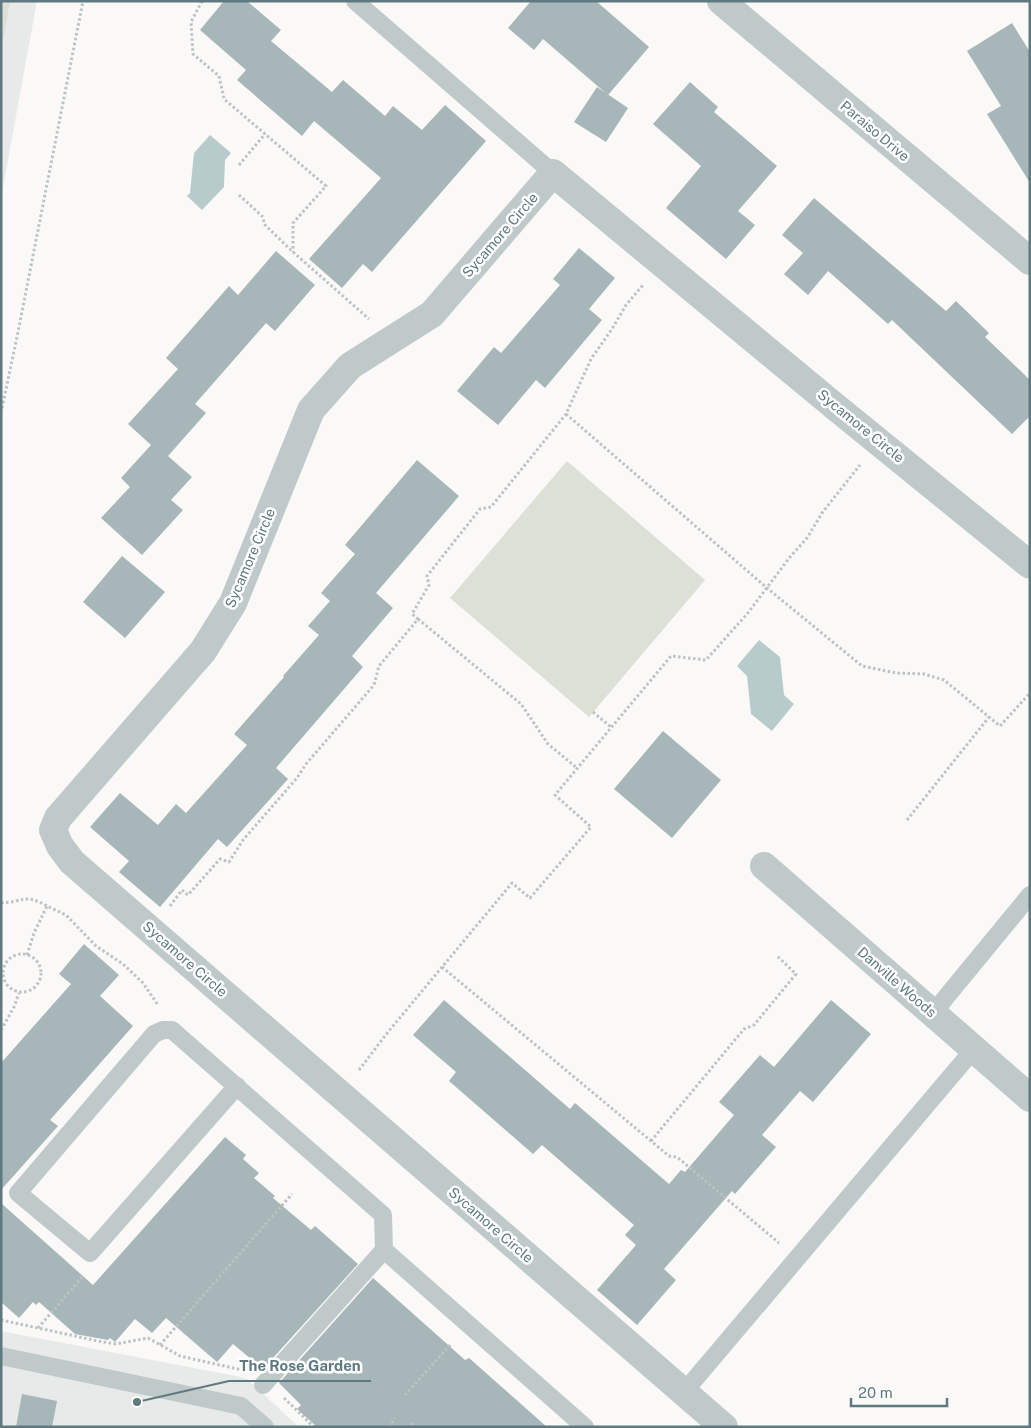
<svg xmlns="http://www.w3.org/2000/svg" width="1031" height="1428" viewBox="0 0 1031 1428" font-family="'Public Sans',sans-serif">
	<rect width="100%" height="100%" fill="#faf9f8"/>
	<g fill="#e8e9e9">
		<path d="M 1,1 L 37,1 L 1,198 Z"/>
		<path d="M 1,1331 L 246,1378 L 299,1427 L 1,1427 Z"/>
	</g>
	<g fill="#dce0d6">
		<path d="M 1,1 L 10,1 L 1,51 Z"/>
		<path d="M 567,461 L 705,580 L 589,717 L 450,598 Z"/>
	</g>
	<g fill="#b8cbcb">
		<path d="M 210,135 L 231,153 L 225,160 L 224,187 L 202,210 L 187,196 L 190,193 L 194,153 Z"/>
		<path d="M 759,640 L 780,657 L 784,695 L 794,704 L 772,731 L 751,714 L 747,676 L 737,666 Z"/>
	</g>
	<g fill="#a7b6b8">
		<path d="M 224,1 L 247,1 L 281,30 L 271,41 L 332,92 L 343,80 L 385,116 L 393,106 L 422,130 L 445,105 L 486,141 L 372,272 L 363,264 L 342,288 L 309,259 L 381,178 L 314,121 L 302,136 L 237,80 L 246,70 L 200,30 Z"/>
		<path d="M 531,1 L 596,1 L 649,47 L 608,95 L 543,39 L 534,50 L 508,28 Z"/>
		<path d="M 1012,23 L 1030,52 L 1030,183 L 987,114 L 1001,106 L 967,51 Z"/>
		<path d="M 690,82 L 718,107 L 714,112 L 777,166 L 738,211 L 755,225 L 726,259 L 666,208 L 701,166 L 653,124 Z"/>
		<path d="M 597,87 L 628,108 L 606,142 L 574,122 Z"/>
		<path d="M 814,198 L 946,311 L 956,301 L 989,333 L 985,337 L 1030,380 L 1030,416 L 1012,434 L 892,320 L 888,324 L 828,271 L 808,295 L 784,274 L 803,253 L 782,235 Z"/>
		<path d="M 579,248 L 615,278 L 589,309 L 602,320 L 545,388 L 536,380 L 498,425 L 457,391 L 494,347 L 501,353 L 560,285 L 553,279 Z"/>
		<path d="M 276,251 L 315,285 L 275,331 L 266,323 L 195,404 L 206,413 L 168,456 L 192,477 L 171,500 L 183,510 L 142,555 L 101,518 L 130,487 L 121,478 L 151,445 L 128,424 L 178,369 L 166,358 L 229,286 L 238,295 Z"/>
		<path d="M 417,460 L 459,496 L 376,593 L 393,608 L 352,656 L 363,667 L 276,768 L 288,779 L 227,847 L 218,839 L 160,907 L 119,872 L 129,861 L 90,827 L 120,793 L 158,825 L 176,804 L 186,813 L 247,745 L 234,734 L 284,677 L 283,676 L 319,635 L 308,626 L 330,601 L 321,593 L 355,554 L 345,545 Z"/>
		<path d="M 122,556 L 165,592 L 125,638 L 83,602 Z"/>
		<path d="M 663,731 L 721,780 L 672,838 L 614,789 Z"/>
		<path d="M 84,944 L 119,975 L 100,996 L 133,1026 L 50,1120 L 58,1126 L 1,1190 L 1,1063 L 71,984 L 59,974 Z"/>
		<path d="M 444,1000 L 570,1109 L 575,1103 L 669,1184 L 681,1170 L 685,1172 L 734,1115 L 719,1102 L 760,1055 L 774,1067 L 831,1000 L 871,1034 L 813,1102 L 800,1091 L 762,1135 L 776,1147 L 735,1194 L 732,1191 L 664,1269 L 676,1280 L 637,1325 L 597,1290 L 636,1245 L 625,1235 L 634,1225 L 542,1145 L 533,1154 L 449,1081 L 456,1072 L 413,1035 Z"/>
		<path d="M 225,1137 L 246,1155 L 243,1159 L 259,1173 L 254,1178 L 275,1196 L 273,1198 L 311,1230 L 315,1226 L 358,1264 L 263,1369 L 233,1344 L 217,1362 L 166,1318 L 152,1333 L 135,1319 L 115,1342 L 110,1338 L 108,1340 L 75,1334 L 39,1302 L 36,1305 L 33,1302 L 19,1318 L 1,1302 L 1,1203 L 93,1285 Z"/>
		<path d="M 373,1278 L 465,1360 L 469,1358 L 547,1427 L 317,1427 L 297,1409 L 301,1405 L 279,1383 Z"/>
		<path d="M 22,1394 L 57,1401 L 52,1427 L 16,1427 Z"/>
	</g>
	<g fill="none" stroke-linecap="round" stroke-linejoin="round">
		<g stroke="#bdc2c4" stroke-width="3" stroke-dasharray="2.5 2.5" stroke-linecap="butt">
			<path d="M 202,1 L 191,22 L 193,54 L 219,76 L 224,99 L 326,186 L 293,223 L 293,252"/>
			<path d="M 239,165 L 265,134"/>
			<path d="M 239,195 L 263,217 L 264,224 L 293,252 L 369,319"/>
			<path d="M 1,413 L 18,332 L 83,1"/>
			<path d="M 566,414 L 767,588 L 862,666 L 896,673 L 924,674 L 944,680 L 1000,726 L 1030,693"/>
			<path d="M 418,619 L 521,704 L 548,744 L 577,768"/>
			<path d="M 593,712 L 611,727"/>
			<path d="M 907,820 L 989,717"/>
			<path d="M 1,903 C 24,902 24,893 47,906"/>
			<path d="M 170,906 L 182,890 L 188,895 L 220,859 L 229,862 L 243,840 L 297,778 L 306,764 L 374,685 L 379,666 L 418,619 L 412,614 L 429,585 L 427,576 L 480,509 L 491,507 L 566,414 L 591,359 L 612,329 L 626,305 L 643,285"/>
			<circle cx="22" cy="973" r="19"/>
			<path d="M 27,955 L 34,933 L 47,906 L 66,915 L 96,946 L 123,964 L 143,983 L 158,1005"/>
			<path d="M 442,967 L 669,1156 L 677,1157 L 779,1243"/>
			<path d="M 1,1030 L 14,1007 L 19,993"/>
			<path d="M 359,1070 L 388,1032 L 512,883 L 530,898 L 591,827 L 555,795 L 671,656 L 706,660 L 747,614 L 790,557 L 807,538 L 822,513 L 860,465"/>
			<path d="M 651,1141 L 744,1029 L 754,1025 L 796,974 L 776,955"/>
			<path d="M 1,1320 L 98,1341 L 116,1344 L 148,1338 L 180,1356 L 242,1370"/>
			<path d="M 38,1328 L 83,1276"/>
			<path d="M 160,1345 L 292,1194"/>
			<path d="M 405,1395 L 452,1343"/>
			<path d="M 284,1398 L 314,1427"/>
			<path d="M 411,1423 L 412,1427"/>
			<path d="M 389,1427 L 395,1418"/>
		</g>
		<g stroke="#c0c9ca" stroke-width="18">
			<path d="M 355,1 L 553,173"/>
			<path d="M 933,1013 L 1030,895"/>
			<path d="M 237,1086 L 90,1253 L 18,1193 L 154,1034 L 163,1030 L 172,1030 L 383,1215 L 384,1250 L 585,1427"/>
			<path d="M 1,1356 L 241,1406 L 265,1427"/>
			<path d="M 263,1385 L 384,1250"/>
			<path d="M 684,1392 L 974,1049"/>
		</g>
		<g stroke="#c0c9ca" stroke-width="28">
			<path d="M 721,1 L 1030,261"/>
			<path d="M 764,866 L 1030,1098"/>
			<path d="M 724,1427 L 72,862 L 60,846 L 53,830 L 58,818 L 203,651 L 233,603 L 311,410 L 350,366 L 432,314 L 553,173 L 838,409 L 1030,565"/>
		</g>
	</g>
	<g text-anchor="middle" stroke-width="5" stroke-linejoin="round" paint-order="stroke">
		<g font-size="14" fill="#5e797f" stroke="#fff">
			<text transform="translate(875 131) rotate(40)" y="5">Paraiso Drive</text>
			<text transform="translate(500 235) rotate(-49)" y="5">Sycamore Circle</text>
			<text transform="translate(861 426) rotate(39)" y="5">Sycamore Circle</text>
			<text transform="translate(250 558) rotate(-67)" y="5">Sycamore Circle</text>
			<text transform="translate(185 959) rotate(41)" y="5">Sycamore Circle</text>
			<text transform="translate(897 982) rotate(41)" y="5">Danville Woods</text>
			<text transform="translate(491 1225) rotate(41)" y="5">Sycamore Circle</text>
		</g>
	</g>
	<path fill="none" stroke="#5e797f" stroke-width="2" d="M137 1402L229 1381H371"/>
	<circle fill="#5e797f" stroke="#fff" stroke-width="2" cx="137" cy="1402" r="5"/>
	<g font-size="15" text-anchor="middle" font-weight="bold" fill="#5e797f" stroke="#fff" stroke-width="5" stroke-linejoin="round" paint-order="stroke">
		<text x="300" y="1371">The Rose Garden</text>
	</g>
	<rect width="1031" height="1428" fill="none" stroke="#5e797f" stroke-width="5"/>
	<path d="M851 1398v8h96v-8" fill="none" stroke="#5e797f" stroke-width="2.5"/>
	<text x="858" y="1398" font-size="15" fill="#5e797f" stroke="#ffffff" stroke-width="4" paint-order="stroke">20 m</text>
</svg>
